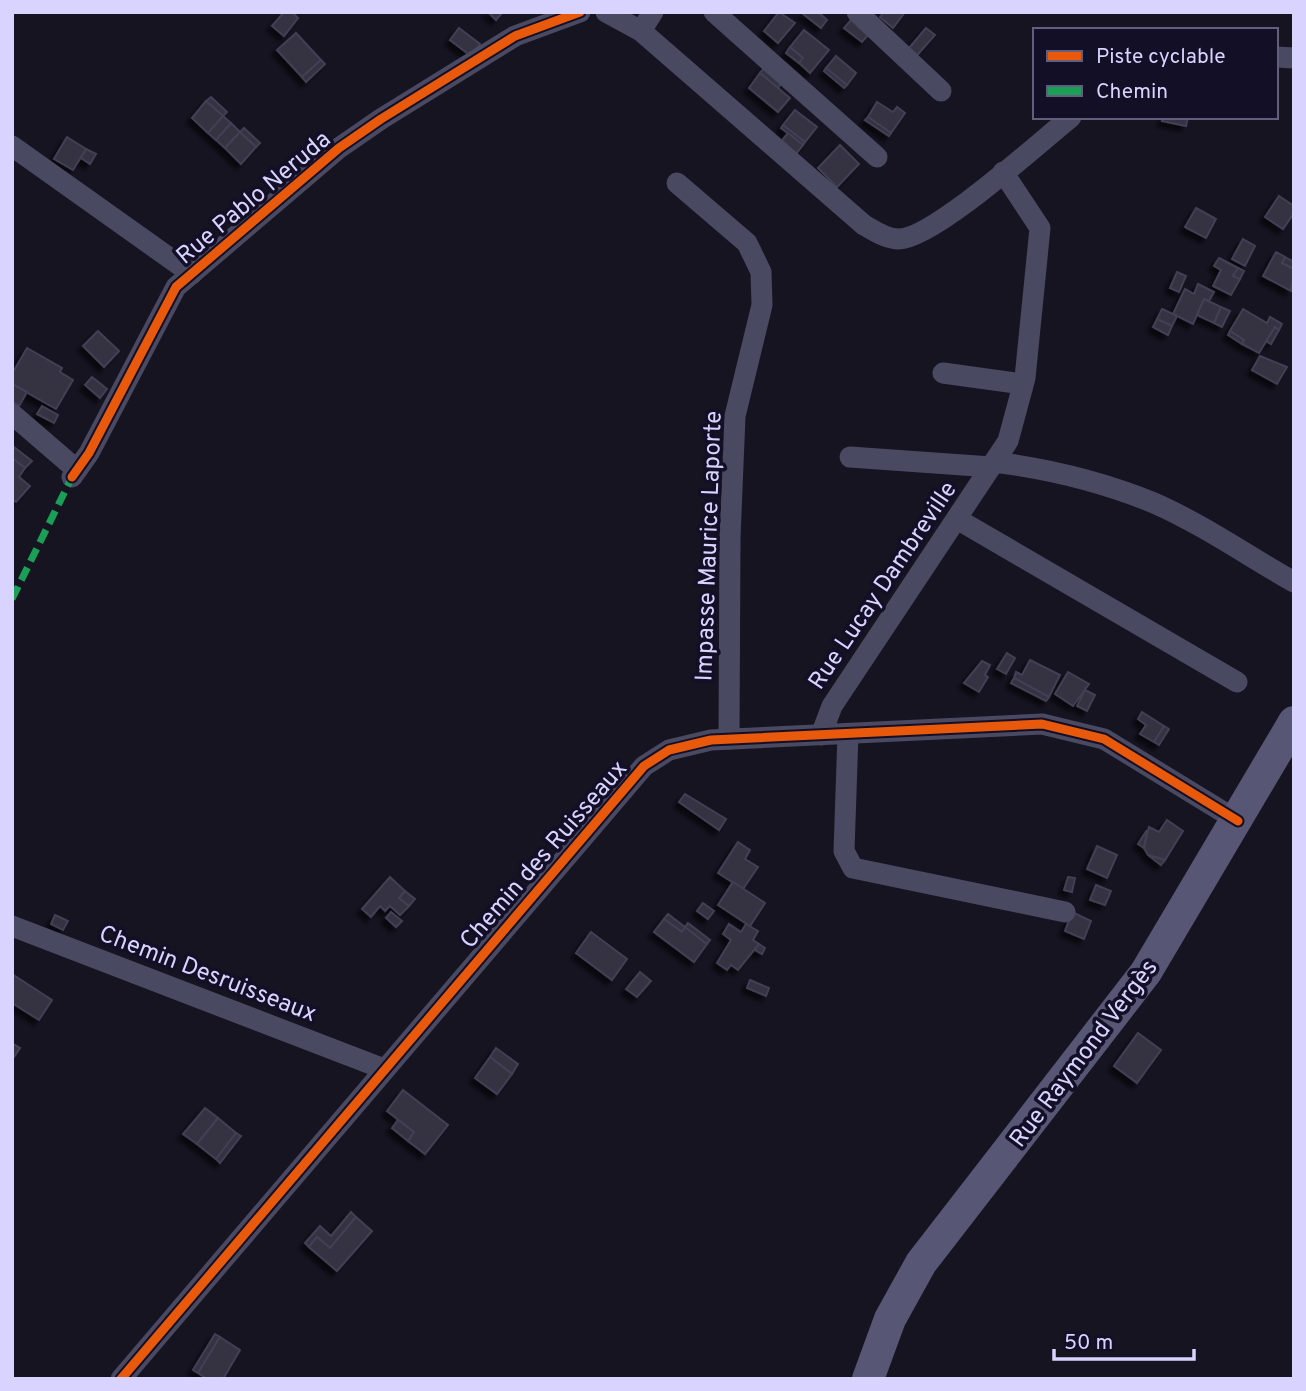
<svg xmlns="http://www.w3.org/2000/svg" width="1306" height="1391" viewBox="0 0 1306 1391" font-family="Overpass,sans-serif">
	<defs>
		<filter id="shadow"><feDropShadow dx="-5" dy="5" stdDeviation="2" flood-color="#0009"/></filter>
	</defs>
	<rect width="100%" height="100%" fill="#161421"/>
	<g fill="#343243" stroke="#433f54" stroke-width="2" filter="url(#shadow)">
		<path d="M 284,12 L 292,12 L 298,18 L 284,36 L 272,26 Z"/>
		<path d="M 488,12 L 501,12 L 502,13 L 496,20 Z"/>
		<path d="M 779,12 L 795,23 L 778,43 L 764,31 Z"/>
		<path d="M 818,12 L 827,20 L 821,28 L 802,13 Z"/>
		<path d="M 884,12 L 905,12 L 893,28 L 880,17 Z"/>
		<path d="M 852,19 L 869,34 L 862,42 L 844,28 Z"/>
		<path d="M 459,28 L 480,44 L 471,56 L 450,40 Z"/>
		<path d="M 926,28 L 935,35 L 912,61 L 904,54 Z"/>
		<path d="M 804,30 L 829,50 L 810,73 L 799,63 L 803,58 L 790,47 Z"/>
		<path d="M 296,33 L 321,60 L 302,77 L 277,50 Z"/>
		<path d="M 790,47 L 803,58 L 799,63 L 786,53 Z"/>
		<path d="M 836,56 L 856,73 L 847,85 L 826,68 Z"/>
		<path d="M 321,60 L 325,64 L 306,82 L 302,77 Z"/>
		<path d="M 768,64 L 785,78 L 778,88 L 760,73 Z"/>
		<path d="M 826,68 L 847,85 L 844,88 L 824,71 Z"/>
		<path d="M 760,73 L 790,98 L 778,112 L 749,88 Z"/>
		<path d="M 211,97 L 227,112 L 223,116 L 206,101 Z"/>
		<path d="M 206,101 L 223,116 L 208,133 L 192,118 Z"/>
		<path d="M 877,102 L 893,112 L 897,107 L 905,113 L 891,133 L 868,117 Z"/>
		<path d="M 795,110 L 817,127 L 805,142 L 783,125 Z"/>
		<path d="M 223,116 L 231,123 L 216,140 L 208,133 Z"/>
		<path d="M 868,117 L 891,133 L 889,136 L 865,120 Z"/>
		<path d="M 1163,117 L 1188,117 L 1186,126 L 1162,121 Z"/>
		<path d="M 231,123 L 240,132 L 225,148 L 216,140 Z"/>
		<path d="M 783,125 L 805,142 L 803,145 L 781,128 Z"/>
		<path d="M 244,128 L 260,143 L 256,147 L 240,132 Z"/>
		<path d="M 240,132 L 256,147 L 241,164 L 225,148 Z"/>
		<path d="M 788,133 L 803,145 L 791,160 L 776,148 Z"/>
		<path d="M 67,137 L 86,149 L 73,170 L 54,159 Z"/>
		<path d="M 840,145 L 859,164 L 837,187 L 818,168 Z"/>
		<path d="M 86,149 L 96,154 L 90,164 L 81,158 Z"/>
		<path d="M 1279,196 L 1294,206 L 1294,213 L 1283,229 L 1265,217 Z"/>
		<path d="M 1196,208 L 1216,219 L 1206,238 L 1185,227 Z"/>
		<path d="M 1243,239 L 1255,246 L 1245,266 L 1232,259 Z"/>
		<path d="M 1276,252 L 1285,257 L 1282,263 L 1294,269 L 1291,291 L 1263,276 Z"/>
		<path d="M 1285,257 L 1294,262 L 1294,269 L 1282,263 Z"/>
		<path d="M 1219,258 L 1238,268 L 1233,276 L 1240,279 L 1231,295 L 1213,286 L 1221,270 L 1214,266 Z"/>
		<path d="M 1238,268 L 1244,271 L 1240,279 L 1233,276 Z"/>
		<path d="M 1177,272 L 1186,276 L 1179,292 L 1170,288 Z"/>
		<path d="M 1198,284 L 1214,292 L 1209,301 L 1204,299 L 1193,324 L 1173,314 L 1185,289 L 1194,294 Z"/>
		<path d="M 1204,299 L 1221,307 L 1214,323 L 1197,315 Z"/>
		<path d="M 1221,307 L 1230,311 L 1222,327 L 1214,323 Z"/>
		<path d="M 1162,309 L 1177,316 L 1172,326 L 1157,319 Z"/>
		<path d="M 1243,309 L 1267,323 L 1270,317 L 1282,324 L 1279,330 L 1275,327 L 1259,353 L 1242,344 L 1244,340 L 1230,331 Z"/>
		<path d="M 1157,319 L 1172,326 L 1168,335 L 1153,327 Z"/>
		<path d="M 1275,327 L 1279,330 L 1271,344 L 1266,341 Z"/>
		<path d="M 98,331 L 119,351 L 104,367 L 83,346 Z"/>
		<path d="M 1230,331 L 1244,340 L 1242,344 L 1228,335 Z"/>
		<path d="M 27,348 L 62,368 L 60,372 L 73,380 L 56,409 L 12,384 L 12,374 Z"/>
		<path d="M 1260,356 L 1287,367 L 1277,384 L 1252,370 Z"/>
		<path d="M 92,377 L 107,389 L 100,398 L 85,385 Z"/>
		<path d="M 12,384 L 27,392 L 19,406 L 12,401 Z"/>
		<path d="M 42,406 L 58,415 L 54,423 L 37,414 Z"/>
		<path d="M 14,447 L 32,461 L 25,468 L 12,458 Z"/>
		<path d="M 12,458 L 25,468 L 19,477 L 30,486 L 16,502 L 12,499 Z"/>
		<path d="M 1007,653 L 1015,658 L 1006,674 L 997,669 Z"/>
		<path d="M 1030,660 L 1060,675 L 1049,697 L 1014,678 L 1016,672 L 1022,675 Z"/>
		<path d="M 982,661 L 990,665 L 985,675 L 988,677 L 979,692 L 964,683 Z"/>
		<path d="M 1068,672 L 1089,684 L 1073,706 L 1055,694 Z"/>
		<path d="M 1014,678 L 1049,697 L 1046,701 L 1011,683 Z"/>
		<path d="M 1085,690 L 1095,695 L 1087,711 L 1077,706 Z"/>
		<path d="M 1142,712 L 1164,726 L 1154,742 L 1140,734 L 1146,725 L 1138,719 Z"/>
		<path d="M 1164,726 L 1169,729 L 1159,745 L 1154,742 Z"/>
		<path d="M 685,794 L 726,819 L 719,830 L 679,802 Z"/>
		<path d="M 1167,820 L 1183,831 L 1165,860 L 1148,855 L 1144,848 L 1149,827 L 1159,832 Z"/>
		<path d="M 1147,830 L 1144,848 L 1138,844 Z"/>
		<path d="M 738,842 L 750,850 L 745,859 L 758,867 L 743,889 L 718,873 Z"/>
		<path d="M 1097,846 L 1117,855 L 1107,878 L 1087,869 Z"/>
		<path d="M 1148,855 L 1165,860 L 1161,865 Z"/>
		<path d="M 390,877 L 405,891 L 399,898 L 409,906 L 400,915 L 390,906 L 385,911 L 380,906 L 371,917 L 362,909 Z"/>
		<path d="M 1068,877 L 1075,878 L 1072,892 L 1064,890 Z"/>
		<path d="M 733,882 L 765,903 L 750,926 L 718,905 Z"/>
		<path d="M 1096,885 L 1111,891 L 1105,905 L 1090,900 Z"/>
		<path d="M 405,891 L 415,899 L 409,906 L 399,898 Z"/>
		<path d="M 703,903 L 714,911 L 708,919 L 697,911 Z"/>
		<path d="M 391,912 L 402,921 L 396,927 L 386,918 Z"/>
		<path d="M 1072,912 L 1091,921 L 1084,939 L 1065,931 Z"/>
		<path d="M 668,914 L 685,927 L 682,932 L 664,919 Z"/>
		<path d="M 55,915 L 68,921 L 63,930 L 51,924 Z"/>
		<path d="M 664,919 L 682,932 L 685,927 L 707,944 L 694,962 L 654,932 Z"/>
		<path d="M 688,923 L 710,940 L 707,944 L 685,927 Z"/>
		<path d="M 729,924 L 741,932 L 746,924 L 758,931 L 753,940 L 759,944 L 738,970 L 731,965 L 727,970 L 717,963 L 731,940 L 723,934 Z"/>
		<path d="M 591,932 L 627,959 L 612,980 L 576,953 Z"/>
		<path d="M 759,944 L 765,948 L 762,954 L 755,950 Z"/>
		<path d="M 640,972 L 651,981 L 637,997 L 626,989 Z"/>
		<path d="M 12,974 L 52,1000 L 39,1020 L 12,1003 Z"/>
		<path d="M 750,980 L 769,988 L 766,996 L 747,988 Z"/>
		<path d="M 1138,1033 L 1161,1050 L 1137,1083 L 1114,1066 Z"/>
		<path d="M 12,1043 L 20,1048 L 12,1060 Z"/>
		<path d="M 496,1048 L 518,1064 L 512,1074 L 490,1057 Z"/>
		<path d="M 490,1057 L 512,1074 L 497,1094 L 475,1078 Z"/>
		<path d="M 403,1090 L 448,1125 L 425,1154 L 408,1141 L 414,1132 L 387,1111 Z"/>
		<path d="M 205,1108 L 218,1118 L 197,1144 L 183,1134 Z"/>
		<path d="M 218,1118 L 236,1133 L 216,1159 L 197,1144 Z"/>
		<path d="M 398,1120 L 414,1132 L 408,1141 L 392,1128 Z"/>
		<path d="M 236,1133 L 241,1136 L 220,1163 L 216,1159 Z"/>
		<path d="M 351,1212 L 356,1217 L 330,1248 L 317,1237 L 309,1247 L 305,1243 L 320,1226 L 331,1236 Z"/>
		<path d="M 356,1217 L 372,1231 L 337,1271 L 309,1247 L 317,1237 L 330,1248 Z"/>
		<path d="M 215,1334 L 220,1337 L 198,1373 L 193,1370 Z"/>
		<path d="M 220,1337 L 240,1350 L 223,1379 L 207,1379 L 198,1373 Z"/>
	</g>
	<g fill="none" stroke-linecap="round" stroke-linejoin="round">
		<g stroke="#4a4962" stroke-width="21">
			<path d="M 606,12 L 641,31"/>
			<path d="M 653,12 L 641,31 L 864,225 C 875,231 886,239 899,239 C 933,239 1040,142 1071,117"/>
			<path d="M 714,12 L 877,157"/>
			<path d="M 857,12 L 941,91"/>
			<path d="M 1276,57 L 1294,58"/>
			<path d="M 12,146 L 192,274"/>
			<path d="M 677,183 L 747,243 L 761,272 L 762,305 L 735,416 L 730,538 L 729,739"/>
			<path d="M 943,373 L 1023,384"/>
			<path d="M 12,414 L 77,470"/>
			<path d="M 850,457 L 991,467"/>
			<path d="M 994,462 C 1049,469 1103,482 1154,503 C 1202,524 1248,556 1294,582"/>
			<path d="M 72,477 L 89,453 L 176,287 L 339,148 L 381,119 L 515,36 L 580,12"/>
			<path d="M 957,519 L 1237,682"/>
			<path d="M 848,734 L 844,851 L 853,868 L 1065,912"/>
			<path d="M 821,735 L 832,706 L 1008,441 L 1025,378 L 1040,228 L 1003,172"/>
			<path d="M 12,926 L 384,1069"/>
			<path d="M 121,1379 L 644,766 L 669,750 L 711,740 L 1042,724 L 1104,739 L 1238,821"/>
		</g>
		<path stroke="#575674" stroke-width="32" d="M 868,1379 L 890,1319 L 921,1263 L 1146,972 L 1294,722"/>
		<path stroke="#1a9f57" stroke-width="7" stroke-dasharray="14 7" stroke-linecap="butt" d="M 12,599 L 72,477"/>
		<defs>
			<g id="cycleway">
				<path d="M 72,477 L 89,453 L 176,287 L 339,148 L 381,119 L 515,36 L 580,12"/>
				<path d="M 121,1379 L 644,766 L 669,750 L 711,740 L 1042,724 L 1104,739 L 1238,821"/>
			</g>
		</defs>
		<use href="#cycleway" stroke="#130f26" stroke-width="13"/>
		<use href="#cycleway" stroke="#e8590c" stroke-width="9"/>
	</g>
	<g text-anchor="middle" stroke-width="7" stroke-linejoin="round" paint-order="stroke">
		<g font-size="24" fill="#d9d4ff" stroke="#130f26">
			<text transform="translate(253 197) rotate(-40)" y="8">Rue Pablo Neruda</text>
			<text transform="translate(708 546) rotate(-88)" y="8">Impasse Maurice Laporte</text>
			<text transform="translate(882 585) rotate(-56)" y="8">Rue Lucay Dambreville</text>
			<text transform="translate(543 854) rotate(-49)" y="8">Chemin des Ruisseaux</text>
			<text transform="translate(208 973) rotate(21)" y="8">Chemin Desruisseaux</text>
			<text transform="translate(1083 1053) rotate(-53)" y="8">Rue Raymond Vergès</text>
		</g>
	</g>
	<rect width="1306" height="1391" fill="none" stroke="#d9d4ff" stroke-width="28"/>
	<rect x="1033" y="28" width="245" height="91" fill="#130f26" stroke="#625e7d" stroke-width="2"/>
	<rect x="1047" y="51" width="35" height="10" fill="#e8590c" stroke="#625e7d" stroke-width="2"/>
	<text x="1096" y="63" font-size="21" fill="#d9d4ff">Piste cyclable</text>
	<rect x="1047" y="86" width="35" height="10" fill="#1a9f57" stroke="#625e7d" stroke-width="2"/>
	<text x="1096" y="98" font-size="21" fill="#d9d4ff">Chemin</text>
	<path d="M1054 1349v10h140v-10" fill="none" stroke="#d9d4ff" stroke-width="3.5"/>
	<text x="1064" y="1349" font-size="21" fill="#d9d4ff" stroke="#130f26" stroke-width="5" paint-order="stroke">50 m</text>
</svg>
